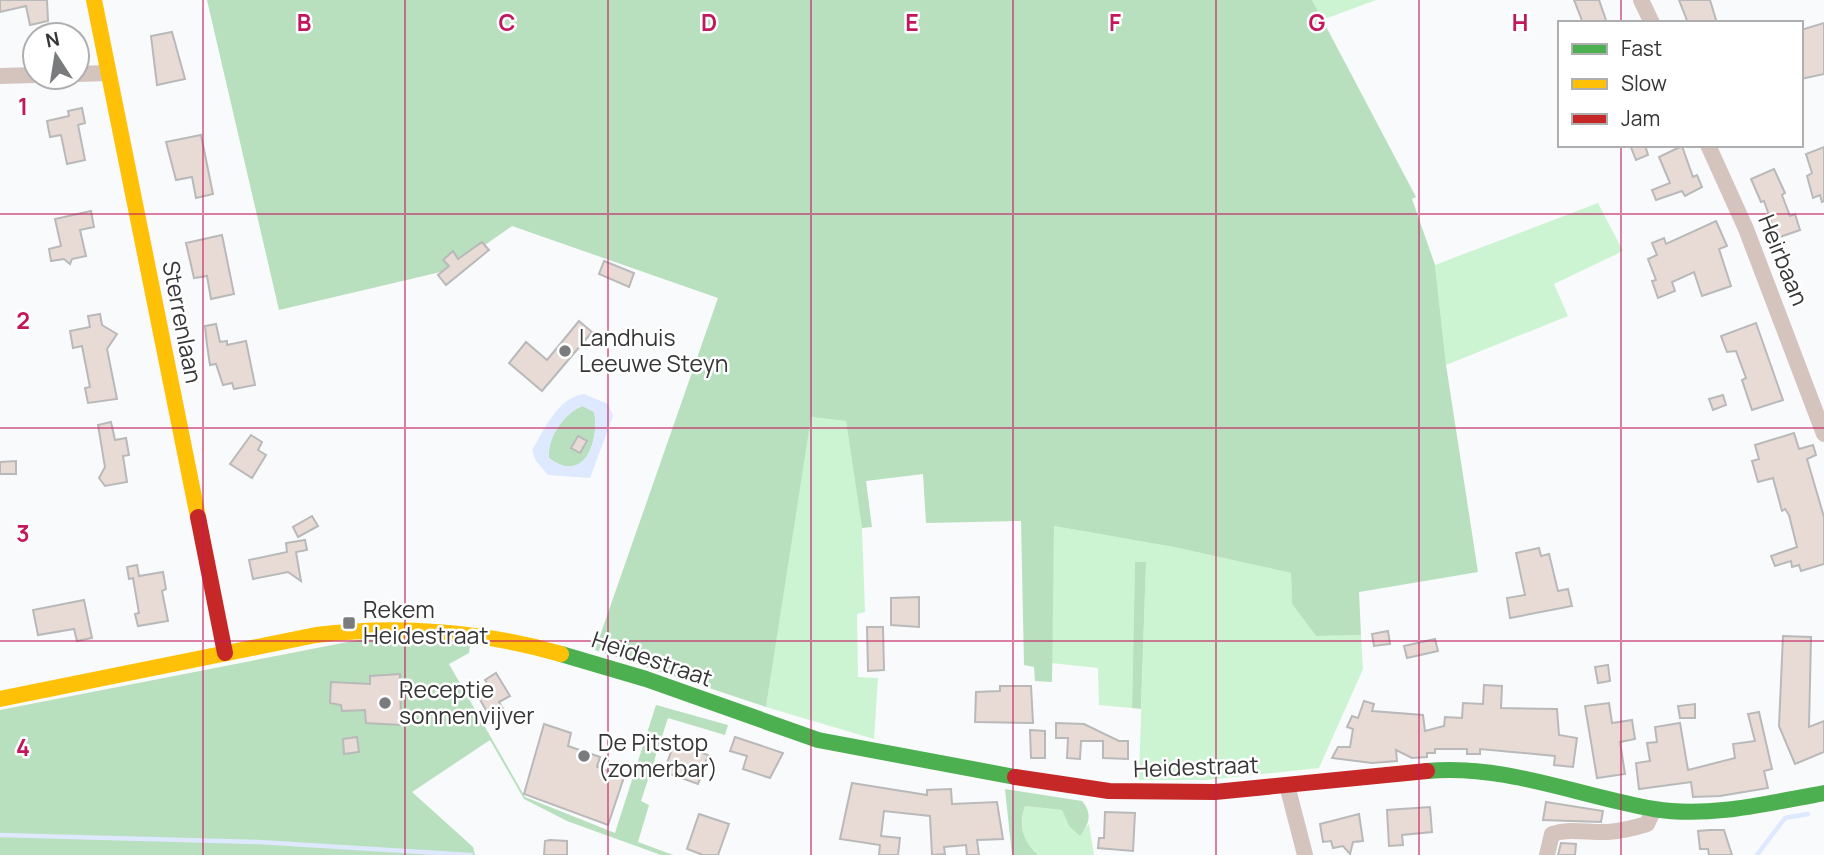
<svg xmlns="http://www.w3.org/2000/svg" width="1824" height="855" viewBox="0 0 1824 855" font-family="Manrope,sans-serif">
	<rect width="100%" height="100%" fill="#f9fafb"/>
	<g fill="#ccf3d2">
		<path d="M 1312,0 L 1376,0 L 1322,20 Z"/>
		<path d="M 1598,203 L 1623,251 L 1554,284 L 1568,316 L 1446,365 L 1435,265 Z"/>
		<path d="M 810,417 L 846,421 L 862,528 L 865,612 L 857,614 L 858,677 L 878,678 L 874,739 L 766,707 Z"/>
		<path d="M 1054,526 L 1174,547 L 1291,573 L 1292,604 L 1316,636 L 1361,635 L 1363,669 L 1319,768 L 1206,780 L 1139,780 L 1146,562 L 1135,563 L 1132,708 L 1099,705 L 1098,668 L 1051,663 Z"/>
		<path d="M 1025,806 L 1062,810 L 1069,826 L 1080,835 L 1089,824 L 1094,855 C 1078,855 1054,855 1039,855 C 1020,849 1020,821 1025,806 Z"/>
	</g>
	<g fill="#b8dfbe">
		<path d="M 207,0 L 1312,0 L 1416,197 L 1412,199 L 1435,265 L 1446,365 L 1478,572 L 1359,592 L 1361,635 L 1316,636 L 1292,604 L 1291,573 L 1174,547 L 1054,526 L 1052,682 L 1035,681 L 1034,667 L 1024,665 L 1021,521 L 926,523 L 923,474 L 866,481 L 872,527 L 862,528 L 846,421 L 811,417 L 766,707 L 595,650 L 718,298 L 512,226 L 449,270 L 279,310 Z"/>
		<path d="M 582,406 L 594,411 C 600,441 584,485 549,458 C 547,438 563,414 582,406 Z"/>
		<path d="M 1135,562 L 1146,562 L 1141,709 L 1132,708 Z"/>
		<path d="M 363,639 L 470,645 L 469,653 L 449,664 L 525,797 L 615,833 L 656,705 L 728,725 L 725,735 L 668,718 L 641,801 L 649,805 L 638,842 L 673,855 L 661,855 L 567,821 L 524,799 L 490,740 L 412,792 L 473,847 L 475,855 L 0,855 L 0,710 Z"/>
		<path d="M 1005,789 L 1082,801 C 1093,814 1089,824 1080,836 L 1069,826 L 1062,810 L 1025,806 C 1018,826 1023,842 1038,855 L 1012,855 Z"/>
	</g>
	<path fill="#dee8fe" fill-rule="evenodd" d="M 584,394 L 608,404 L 613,416 L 590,478 L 548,475 L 536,461 L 532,450 C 545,429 557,398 584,394 ZM 582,406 L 594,412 C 600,441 584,485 549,458 C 547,438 564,414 582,406 Z"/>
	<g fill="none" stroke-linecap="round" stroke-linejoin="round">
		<g stroke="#dee8fe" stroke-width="4.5">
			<path d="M 0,835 L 258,842 L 471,855"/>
			<path d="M 1757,855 L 1785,818 L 1808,814"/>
		</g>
	</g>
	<g fill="#e8dbd6" stroke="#b9b9b9" stroke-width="2">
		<path d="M 0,0 L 47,0 L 48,21 L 30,25 L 26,6 L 0,12 Z"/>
		<path d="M 1574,0 L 1599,0 L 1607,23 L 1583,23 Z"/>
		<path d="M 1679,0 L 1710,0 L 1717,23 L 1688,23 Z"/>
		<path d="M 1824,23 L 1824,74 L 1801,79 L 1801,30 Z"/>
		<path d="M 172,32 L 185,79 L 157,85 L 151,36 Z"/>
		<path d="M 82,108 L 85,123 L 78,125 L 85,160 L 67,164 L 61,135 L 50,137 L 47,121 L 69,116 L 68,111 Z"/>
		<path d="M 201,135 L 213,194 L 196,198 L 192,177 L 176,180 L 166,142 Z"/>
		<path d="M 1630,145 L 1645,145 L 1648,155 L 1636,160 Z"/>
		<path d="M 1682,146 L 1693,177 L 1697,175 L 1702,187 L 1685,196 L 1682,191 L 1656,200 L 1652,190 L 1670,183 L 1659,157 Z"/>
		<path d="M 1824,147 L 1824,201 L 1822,202 L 1820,195 L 1813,198 L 1807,176 L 1812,173 L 1806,154 Z"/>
		<path d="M 1774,169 L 1785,193 L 1782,195 L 1790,216 L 1795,214 L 1800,230 L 1777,238 L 1764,201 L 1761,202 L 1751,179 Z"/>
		<path d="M 91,211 L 94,227 L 80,230 L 86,256 L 72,259 L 70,264 L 64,259 L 51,261 L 49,249 L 61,246 L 55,219 Z"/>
		<path d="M 1716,221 L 1727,246 L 1719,249 L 1731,286 L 1702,296 L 1694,272 L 1672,282 L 1675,291 L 1658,298 L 1652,281 L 1656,280 L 1648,259 L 1657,255 L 1652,243 L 1664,238 L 1666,244 Z"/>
		<path d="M 222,235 L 234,294 L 211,299 L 207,276 L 194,278 L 186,243 Z"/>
		<path d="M 482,242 L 489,250 L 446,285 L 438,275 L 449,266 L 443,260 L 453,251 L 458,259 Z"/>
		<path d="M 604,261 L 634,273 L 629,287 L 599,274 Z"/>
		<path d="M 100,314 L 102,325 L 117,334 L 107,349 L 117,399 L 88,403 L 85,388 L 90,387 L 82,346 L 73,348 L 70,331 L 90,327 L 88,316 Z"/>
		<path d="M 579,321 L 592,332 L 542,391 L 509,363 L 526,342 L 547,360 Z"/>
		<path d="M 1756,323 L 1783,400 L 1752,410 L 1742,380 L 1746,378 L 1736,351 L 1727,352 L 1721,336 Z"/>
		<path d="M 216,324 L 220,342 L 227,341 L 227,345 L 246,341 L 255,385 L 234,389 L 232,383 L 223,385 L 216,364 L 210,365 L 207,345 L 205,326 Z"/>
		<path d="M 1723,395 L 1726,405 L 1713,410 L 1709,399 Z"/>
		<path d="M 111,422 L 115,440 L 126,438 L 129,455 L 123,456 L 127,482 L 105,486 L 99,478 L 105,467 L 98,425 Z"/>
		<path d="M 1794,433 L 1799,449 L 1813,445 L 1816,455 L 1807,459 L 1824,517 L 1824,564 L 1801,571 L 1799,565 L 1792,567 L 1791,561 L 1775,566 L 1771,556 L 1797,547 L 1789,515 L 1785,509 L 1782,511 L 1773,478 L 1758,482 L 1752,461 L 1759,459 L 1755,445 Z"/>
		<path d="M 251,435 L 262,442 L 258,450 L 266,455 L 252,478 L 230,464 Z"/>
		<path d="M 578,436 L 587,441 L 580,453 L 571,448 Z"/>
		<path d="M 16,461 L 16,474 L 0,474 L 0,462 Z"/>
		<path d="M 312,516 L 318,526 L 298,537 L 293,527 Z"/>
		<path d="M 305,540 L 307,550 L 296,552 L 301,581 L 288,572 L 253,579 L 249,560 L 287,552 L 286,543 Z"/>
		<path d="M 1539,548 L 1541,556 L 1549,554 L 1558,591 L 1568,589 L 1572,606 L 1510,618 L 1507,598 L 1525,595 L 1516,553 Z"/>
		<path d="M 137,565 L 139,576 L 163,572 L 166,589 L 162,591 L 168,621 L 138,626 L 135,614 L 139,613 L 133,578 L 129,579 L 127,567 Z"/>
		<path d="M 919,597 L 919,627 L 891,625 L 891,598 Z"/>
		<path d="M 84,600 L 92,638 L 77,641 L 74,629 L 38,635 L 33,610 Z"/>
		<path d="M 867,627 L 883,627 L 884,670 L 868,671 Z"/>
		<path d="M 1388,631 L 1390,644 L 1374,646 L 1372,634 Z"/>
		<path d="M 1783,636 L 1811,637 L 1809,727 L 1824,721 L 1824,752 L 1795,764 L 1779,726 Z"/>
		<path d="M 1435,639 L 1438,651 L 1407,658 L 1404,646 Z"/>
		<path d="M 1608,665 L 1610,681 L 1598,683 L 1595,667 Z"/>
		<path d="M 496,673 L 510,696 L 499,702 L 505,712 L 492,720 L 476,693 L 489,686 L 485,680 Z"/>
		<path d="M 400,674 L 401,725 L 366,723 L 365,710 L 342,711 L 341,705 L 330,703 L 331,682 L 370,684 L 370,676 Z"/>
		<path d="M 1484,685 L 1502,686 L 1501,708 L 1557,709 L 1559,735 L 1577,738 L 1573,767 L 1554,765 L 1555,756 L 1480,749 L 1480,754 L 1467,754 L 1467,749 L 1435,749 L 1435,753 L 1427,753 L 1427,757 L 1412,758 L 1396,750 L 1397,761 L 1372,763 L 1332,758 L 1338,747 L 1350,747 L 1353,729 L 1347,727 L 1352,716 L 1358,718 L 1364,701 L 1374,704 L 1372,711 L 1423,715 L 1425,731 L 1444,726 L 1445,717 L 1462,718 L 1463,703 L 1483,704 Z"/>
		<path d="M 1000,686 L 1031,686 L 1033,723 L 975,722 L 976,692 L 1000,691 Z"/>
		<path d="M 1609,703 L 1612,723 L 1632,720 L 1635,739 L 1620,742 L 1625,774 L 1597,778 L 1585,706 Z"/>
		<path d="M 1695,704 L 1695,718 L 1680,718 L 1678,706 Z"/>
		<path d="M 1759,712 L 1772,769 L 1764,771 L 1768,788 L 1720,796 L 1693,797 L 1691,782 L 1639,789 L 1636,763 L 1650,761 L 1647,743 L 1657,742 L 1655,727 L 1680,723 L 1688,770 L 1735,758 L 1733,744 L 1755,741 L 1748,714 Z"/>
		<path d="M 1056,723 L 1084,724 L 1119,741 L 1128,741 L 1128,759 L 1103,758 L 1103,741 L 1081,741 L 1080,759 L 1067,758 L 1068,738 L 1056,738 Z"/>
		<path d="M 544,724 L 571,733 L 568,746 L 600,757 L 597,767 L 624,777 L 608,825 L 524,794 Z"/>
		<path d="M 1030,730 L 1045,731 L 1045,758 L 1031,758 Z"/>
		<path d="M 357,737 L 359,752 L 344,754 L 343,739 Z"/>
		<path d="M 735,737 L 783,753 L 770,778 L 743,769 L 747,756 L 730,751 Z"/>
		<path d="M 674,743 L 708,755 L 698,784 L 664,772 Z"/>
		<path d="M 852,783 L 927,795 L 927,790 L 951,789 L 952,804 L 997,802 L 1003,839 L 977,840 L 979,855 L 967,855 L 966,845 L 944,847 L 945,854 L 932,855 L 930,816 L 884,811 L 881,836 L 900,838 L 898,855 L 879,855 L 880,845 L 840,839 Z"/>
		<path d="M 1546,802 L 1603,811 L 1601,822 L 1543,820 Z"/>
		<path d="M 1430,807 L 1432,832 L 1402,835 L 1403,845 L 1389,846 L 1387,810 Z"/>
		<path d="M 1105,812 L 1135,813 L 1133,851 L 1098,848 L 1099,838 L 1104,838 Z"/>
		<path d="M 699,814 L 729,824 L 718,855 L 703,855 L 687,849 Z"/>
		<path d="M 1359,814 L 1363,841 L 1353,842 L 1350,854 L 1343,846 L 1333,848 L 1331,841 L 1323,842 L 1320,824 Z"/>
		<path d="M 1710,830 L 1724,830 L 1732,855 L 1709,855 L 1708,849 L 1700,849 L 1698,831 Z"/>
		<path d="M 550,840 L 567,841 L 567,855 L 544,855 L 545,841 Z"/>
		<path d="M 1561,843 L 1576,844 L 1575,855 L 1558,855 Z"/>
	</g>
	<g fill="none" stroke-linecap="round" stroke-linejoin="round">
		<g stroke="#d5c3be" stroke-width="16">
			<path d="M 1641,0 L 1652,23"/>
			<path d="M 77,74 L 108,73"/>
			<path d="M 0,76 L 35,75"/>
			<path d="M 1708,145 L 1746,229 L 1824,434"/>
			<path d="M 1287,785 L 1305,855"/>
			<path d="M 1547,855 L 1552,834 C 1570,828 1589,833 1608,832 C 1621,831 1634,828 1647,824 L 1654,809"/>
		</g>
		<g stroke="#4caf50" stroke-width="16">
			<path d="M 561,654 L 646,679 L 818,740 L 1015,777"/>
			<path d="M 1427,771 C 1506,764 1578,796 1654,809 C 1710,818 1769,803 1824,793"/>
		</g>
		<g stroke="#ffc107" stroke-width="16">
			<path d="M 94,0 L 198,517"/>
			<path d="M 0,699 L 316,635 C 397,625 482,631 561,654"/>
		</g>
		<g stroke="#c62828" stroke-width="16">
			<path d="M 198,517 L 225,653"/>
			<path d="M 1015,777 L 1109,791 L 1215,792 L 1427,771"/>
		</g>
	</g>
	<path fill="none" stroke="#c2185b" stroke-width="2" stroke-opacity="0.55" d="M 203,0 L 203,855M 405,0 L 405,855M 608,0 L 608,855M 811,0 L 811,855M 1013,0 L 1013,855M 1216,0 L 1216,855M 1419,0 L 1419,855M 1621,0 L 1621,23M 1621,145 L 1621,855M 0,214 L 1824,214M 0,428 L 1824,428M 0,641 L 1824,641"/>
	<g fill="#7a7b7c" stroke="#fff" stroke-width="2.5">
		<circle cx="565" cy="351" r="7"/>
		<rect x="342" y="616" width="14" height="14" rx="3.5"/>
		<circle cx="385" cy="703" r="7"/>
		<circle cx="584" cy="756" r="7"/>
	</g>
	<g text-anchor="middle" stroke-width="5" stroke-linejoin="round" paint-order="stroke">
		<g font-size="23" fill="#363637" stroke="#fff">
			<text transform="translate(1783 260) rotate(68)" y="8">Heirbaan</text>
			<text transform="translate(182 322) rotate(79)" y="8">Sterrenlaan</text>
			<text transform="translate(652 659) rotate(19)" y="8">Heidestraat</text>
			<text transform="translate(1196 767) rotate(-2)" y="8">Heidestraat</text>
		</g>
		<g font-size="23" fill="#363637" stroke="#fff" text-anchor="start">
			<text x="579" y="346">Landhuis<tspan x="579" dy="26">Leeuwe Steyn</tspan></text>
			<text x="363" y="618">Rekem<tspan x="363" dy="26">Heidestraat</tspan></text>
			<text x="399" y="698">Receptie<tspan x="399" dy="26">sonnenvijver</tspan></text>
			<text x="598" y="751">De Pitstop<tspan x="598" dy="26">(zomerbar)</tspan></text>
		</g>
	</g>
	<g font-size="23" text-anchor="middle" font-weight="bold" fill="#c2185b" stroke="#fff" stroke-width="5" stroke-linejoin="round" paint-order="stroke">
		<text x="304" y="31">B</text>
		<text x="507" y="31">C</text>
		<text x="709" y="31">D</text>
		<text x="912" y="31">E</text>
		<text x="1115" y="31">F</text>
		<text x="1317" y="31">G</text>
		<text x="1520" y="31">H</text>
		<text x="23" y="115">1</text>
		<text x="23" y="329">2</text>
		<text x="23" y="542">3</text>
		<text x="23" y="756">4</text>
	</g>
	<rect x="1558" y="21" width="245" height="126" fill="#ffffff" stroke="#afafaf" stroke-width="2"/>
	<rect x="1572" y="44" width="35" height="10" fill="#4caf50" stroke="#afafaf" stroke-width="2"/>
	<text x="1621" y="56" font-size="21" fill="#363637">Fast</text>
	<rect x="1572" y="79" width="35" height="10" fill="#ffc107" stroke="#afafaf" stroke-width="2"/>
	<text x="1621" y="91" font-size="21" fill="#363637">Slow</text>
	<rect x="1572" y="114" width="35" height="10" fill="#c62828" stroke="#afafaf" stroke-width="2"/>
	<text x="1621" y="126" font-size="21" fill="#363637">Jam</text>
	<g transform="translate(56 56) rotate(348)"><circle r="33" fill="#ffffff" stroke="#afafaf" stroke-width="2"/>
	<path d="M0-5L12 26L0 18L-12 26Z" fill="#7a7b7c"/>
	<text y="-10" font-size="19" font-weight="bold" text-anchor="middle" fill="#363637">N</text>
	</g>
</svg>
